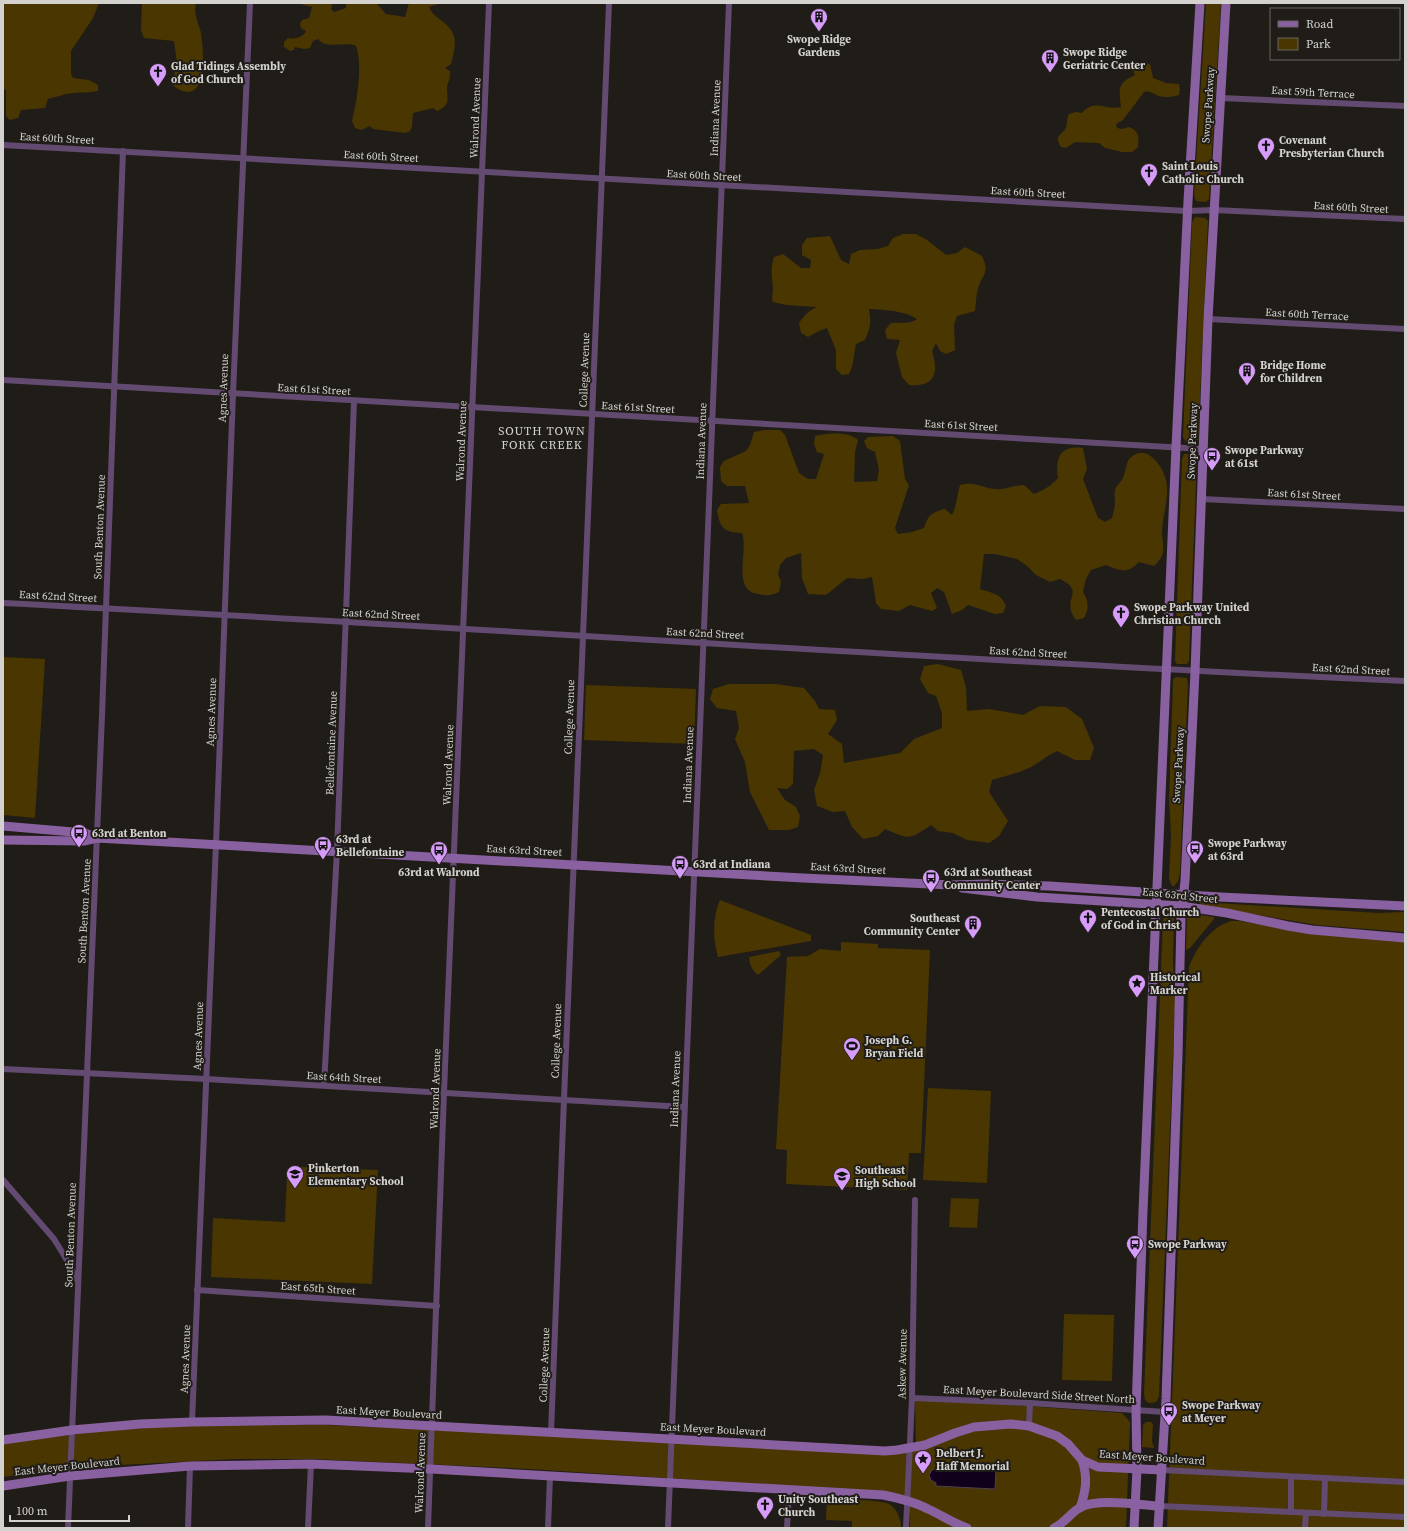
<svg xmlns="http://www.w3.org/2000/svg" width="1408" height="1531" viewBox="0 0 1408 1531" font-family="'Source Serif 4',serif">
	<rect width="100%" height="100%" fill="#201d18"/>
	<g fill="#4a3601">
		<path d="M 3,3 L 99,3 L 93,18 L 71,51 L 71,74 L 73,78 L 89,80 L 98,85 L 98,91 C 89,93 81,92 73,93 C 64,94 56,97 48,99 L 45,108 L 21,110 L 18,118 L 10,120 L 6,116 L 6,91 L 3,87 Z"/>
		<path d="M 142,3 L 196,3 C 193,14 199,23 201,33 C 203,46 208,92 188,92 C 180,91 177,89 172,84 L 177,63 L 174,41 L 144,38 L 141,30 Z"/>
		<path d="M 297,3 L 332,3 L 331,9 L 334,12 L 346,8 L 346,3 L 377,4 L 386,14 L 405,17 L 409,3 L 441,3 L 429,7 C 432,14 437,17 442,21 C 459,34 456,45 451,64 L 445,68 L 450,71 C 451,77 448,82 447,87 C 447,99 451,105 437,111 L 433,108 L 413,113 L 412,127 L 410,131 L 405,133 L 373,129 L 370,126 L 361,130 L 355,128 L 352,121 C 357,102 363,64 356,46 C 345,41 327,50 318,39 L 313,41 L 310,48 L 304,49 L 295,47 L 294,50 L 290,51 L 284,47 L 284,42 L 288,38 C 293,40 304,37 306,31 L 301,28 L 300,24 L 302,20 L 309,18 L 312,7 Z"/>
		<path d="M 1206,3 L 1221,3 L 1209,199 L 1206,202 L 1196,201 L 1194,195 Z"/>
		<path d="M 1145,63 L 1150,64 L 1153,78 L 1166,83 L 1179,84 L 1180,90 L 1179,95 C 1173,97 1165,98 1159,96 C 1154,94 1150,90 1144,92 L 1123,120 L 1116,124 L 1117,128 L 1122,129 L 1129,127 C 1139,131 1139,136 1138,147 L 1132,152 L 1122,152 L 1105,148 L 1099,143 L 1075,142 L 1066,148 L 1061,147 C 1053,134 1063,136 1066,127 C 1068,122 1066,120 1069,114 L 1076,112 L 1082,113 C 1095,98 1106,111 1121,107 C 1119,89 1117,83 1135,75 L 1133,71 L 1133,67 L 1137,64 Z"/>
		<path d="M 1196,217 L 1205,218 L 1208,221 L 1198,440 L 1194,443 L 1186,442 L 1183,437 L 1192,223 L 1194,218 Z"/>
		<path d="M 903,234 L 916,234 L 927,240 L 946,255 L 957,253 L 965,247 L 982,256 C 990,273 983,273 978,288 C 976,296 976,303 975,311 L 957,316 L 954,325 L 955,350 L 946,354 L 940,351 L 936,343 L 932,351 C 939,373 935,387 909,385 L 902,377 L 896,353 L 900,340 L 887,339 L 885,330 L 891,323 C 902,322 908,325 917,319 C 902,310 886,310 869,309 C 871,323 871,326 865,340 L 856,344 L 852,367 L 849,374 L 842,375 L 836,369 L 836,350 L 827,328 L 819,331 L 808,337 L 801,333 L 799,323 C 804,316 809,310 817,307 L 786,305 L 773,302 C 771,297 773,295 773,289 C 772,278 770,268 774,257 L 783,254 L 801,268 L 810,268 L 811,260 L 802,255 L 802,245 L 807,238 L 830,236 L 841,260 L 849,264 L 851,254 L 860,250 L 877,249 L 888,246 L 893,238 Z"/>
		<path d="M 764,430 L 780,430 L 785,435 L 799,473 L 808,479 L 816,479 L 824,454 L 817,452 L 814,444 L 815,436 C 828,433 848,431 858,440 L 855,452 L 854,482 L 877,481 L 879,470 L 875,452 L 867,448 L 864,441 L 868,437 L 893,436 L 900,441 L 905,479 L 909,485 L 895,528 L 898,534 L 912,532 L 924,528 C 928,515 932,512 945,509 L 952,515 C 957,505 957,495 960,485 C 976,481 981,488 995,489 C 1006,490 1014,485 1024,485 L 1034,494 C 1044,490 1051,486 1058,478 C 1055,458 1060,445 1083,448 L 1087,469 L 1083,479 L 1098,518 L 1105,522 L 1112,518 C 1113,513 1115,508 1115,503 C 1115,499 1114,494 1115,490 C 1116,486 1121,482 1123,478 C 1125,473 1127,460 1130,458 C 1146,442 1163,466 1166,480 C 1170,497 1162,516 1162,532 C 1163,548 1167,554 1154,566 L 1139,562 C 1128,574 1119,571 1106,565 L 1091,570 L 1086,579 L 1083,592 C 1089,601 1089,609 1084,618 L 1076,620 C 1074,617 1072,614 1071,611 C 1067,594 1083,591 1060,579 L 1050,582 L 1036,575 L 1027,566 L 1017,559 L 995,554 L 984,554 L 980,589 C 991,593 1001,593 1006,606 L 1003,613 L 995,614 L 968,605 L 962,610 L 952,614 L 944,592 L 937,588 L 931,593 L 937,608 L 932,611 L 910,605 L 899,611 L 881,609 L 876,603 L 872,577 L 863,579 L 847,578 L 826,595 L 808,594 L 802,578 L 801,553 L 786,558 L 780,565 L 778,574 L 781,582 L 779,592 C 770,596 768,596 758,594 C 731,590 749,551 742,533 C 724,532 720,529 717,510 L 721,504 L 749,503 L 745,486 L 727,486 L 721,481 L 720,467 L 724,461 L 746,451 L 750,445 L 754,432 Z"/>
		<path d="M 1184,454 L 1195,454 L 1197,456 L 1197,459 L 1189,661 L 1187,664 L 1177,664 L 1175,661 L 1182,459 Z"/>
		<path d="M 3,657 L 45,659 L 35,818 L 3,815 Z"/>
		<path d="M 938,664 L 961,670 L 966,687 L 967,711 L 989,709 L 1023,715 L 1040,706 L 1066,707 L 1082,719 L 1094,748 L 1090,760 L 1075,760 L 1057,751 C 1048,755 1040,762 1031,767 C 1019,773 1005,776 992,780 L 989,792 L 1008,821 L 999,836 L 989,843 L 967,840 L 953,833 L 938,831 L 931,825 C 908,841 909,839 885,829 L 878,836 L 863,839 L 852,827 L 845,811 L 833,812 L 817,806 L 814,790 L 820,773 L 823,755 L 814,749 L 794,751 L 793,784 L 787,789 L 777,788 L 785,800 L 796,807 L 800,816 L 798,827 L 789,830 L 769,830 L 750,792 L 745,762 L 735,739 L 739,728 L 736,711 L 717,708 L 710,699 L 713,689 L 729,684 L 776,684 L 804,688 L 815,701 L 819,709 L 835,710 L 837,720 L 828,734 L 842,744 L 844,763 L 900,753 L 914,739 L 942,728 L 942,713 L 936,696 L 928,693 L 920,679 L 924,666 Z"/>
		<path d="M 1176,677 L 1187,678 L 1188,684 L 1180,872 L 1178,881 L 1174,886 L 1172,886 L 1169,879 L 1171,834 L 1169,799 L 1173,683 L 1173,679 Z"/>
		<path d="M 586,685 L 696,689 L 694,744 L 584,740 Z"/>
		<path d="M 720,900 L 811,935 L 811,941 L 718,957 C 713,939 712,918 720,900 Z"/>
		<path d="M 1200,902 L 1378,913 L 1405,912 L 1405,932 L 1317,925 L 1200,905 Z"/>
		<path d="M 1170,913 L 1172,914 L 1174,919 L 1173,960 L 1175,1005 L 1159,1397 L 1156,1402 L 1149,1403 L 1145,1400 L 1144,1393 L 1163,920 L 1166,915 Z"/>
		<path d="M 1187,913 L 1214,917 L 1214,919 L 1190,948 L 1186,950 Z"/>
		<path d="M 1231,921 L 1240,921 L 1311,934 L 1405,942 L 1405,1528 L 1167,1528 L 1189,967 C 1196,948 1211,927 1231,921 Z"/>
		<path d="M 841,942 L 878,944 L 878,948 L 930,950 L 921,1153 L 909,1153 L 907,1190 L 786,1184 L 787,1150 L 776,1149 L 787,957 L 808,956 L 820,949 L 841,951 Z"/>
		<path d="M 779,951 L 781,955 L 758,975 C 752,970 750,966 749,957 Z"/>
		<path d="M 928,1088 L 991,1091 L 987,1183 L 923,1180 Z"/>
		<path d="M 300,1167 L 378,1170 L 372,1284 L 211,1277 L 213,1218 L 285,1222 L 287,1174 L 300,1174 Z"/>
		<path d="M 951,1198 L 979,1199 L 977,1228 L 949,1227 Z"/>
		<path d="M 1064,1314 L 1114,1315 L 1112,1381 L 1062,1380 Z"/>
		<path d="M 920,1398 L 1122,1413 L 1130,1422 L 1126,1528 L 910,1528 L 910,1511 L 896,1493 L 529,1469 L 314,1459 L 235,1459 L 101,1466 L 50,1470 L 3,1477 L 3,1443 L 113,1430 L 200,1425 L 326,1425 L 558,1436 L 916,1450 L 915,1401 Z"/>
		<path d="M 1146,1422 L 1151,1422 L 1153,1424 L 1152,1441 L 1154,1448 L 1142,1447 L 1143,1425 Z"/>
		<path d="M 827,1498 C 838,1499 882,1500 889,1504 C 897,1509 901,1519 901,1528 L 852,1528 L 852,1521 L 826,1520 Z"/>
	</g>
	<path fill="#10001b" stroke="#4b3f51" d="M 937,1465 L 996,1468 L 995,1489 L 936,1486 L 936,1483 L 931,1480 L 929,1475 L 932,1470 L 937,1468 Z"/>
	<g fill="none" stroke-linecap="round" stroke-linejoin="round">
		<g stroke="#634a71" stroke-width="6">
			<path d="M 1221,98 L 1405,106"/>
			<path d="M 3,145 L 1187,211 L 1214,210 L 1405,219"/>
			<path d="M 1208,319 L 1405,329"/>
			<path d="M 3,380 L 1203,449"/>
			<path d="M 1202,499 L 1405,509"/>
			<path d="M 3,603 C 470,627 937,660 1405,681"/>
			<path d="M 3,1069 L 206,1079 L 684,1107"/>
			<path d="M 324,1085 L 337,851 L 354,401"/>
			<path d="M 3,1180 L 54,1239 L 65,1257 L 78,1281"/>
			<path d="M 197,1290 L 437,1306"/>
			<path d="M 912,1398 L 1030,1403 L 1165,1412"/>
			<path d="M 192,1422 L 216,844 L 233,394 L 250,3"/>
			<path d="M 1029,1426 L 1030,1403"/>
			<path d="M 551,1433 L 564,1099 L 609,3"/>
			<path d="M 1162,1470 L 1405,1482"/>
			<path d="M 1160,1506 L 1405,1517"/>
			<path d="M 1291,1512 L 1291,1477"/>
			<path d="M 1324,1514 L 1325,1479"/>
			<path d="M 68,1528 L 102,715 L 123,151"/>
			<path d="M 188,1528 L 190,1466"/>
			<path d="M 308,1528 L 311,1464"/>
			<path d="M 428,1528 L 444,1092 L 489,3"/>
			<path d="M 548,1528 L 550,1476"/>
			<path d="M 668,1528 L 729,3"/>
			<path d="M 787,1528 L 789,1490"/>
			<path d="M 906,1528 L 912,1398 L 915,1200"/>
			<path d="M 1305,1528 L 1306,1513"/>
		</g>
		<g stroke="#8a61a0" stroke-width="9">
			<path d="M 3,826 L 85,833 L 97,838"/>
			<path d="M 3,840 L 84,841 L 97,838 L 803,878 L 951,885 L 987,884 L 1049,886 L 1220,897 L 1405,906"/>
			<path d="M 962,888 L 1037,897 L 1181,906 L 1227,913 L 1288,926 L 1312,930 L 1405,938"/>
			<path d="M 3,1440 L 72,1430 L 140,1424 L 192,1422 L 326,1420 L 885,1451 L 897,1450 L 925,1445 L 955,1433 L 974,1427 L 1011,1424 L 1029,1426 L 1057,1436 L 1068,1444 L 1082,1460 L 1098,1467 L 1162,1470"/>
			<path d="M 3,1486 L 70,1476 L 190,1466 L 311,1464 L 431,1469 L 883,1495 C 898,1498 915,1502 928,1509 C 941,1515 953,1523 967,1528"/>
			<path d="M 1080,1508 C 1086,1491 1088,1477 1082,1460"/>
			<path d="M 1054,1528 C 1065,1523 1071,1512 1081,1507 C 1098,1498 1140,1505 1160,1506"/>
			<path d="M 1134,1528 L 1137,1469 L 1136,1410 L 1143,1211 L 1176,447 L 1188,201 L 1200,3"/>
			<path d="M 1158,1528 L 1166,1399 L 1178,1055 L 1181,918 L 1185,881 L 1195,672 L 1208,319 L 1226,3"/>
		</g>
	</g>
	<defs>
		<symbol id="building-pin" viewBox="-11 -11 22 30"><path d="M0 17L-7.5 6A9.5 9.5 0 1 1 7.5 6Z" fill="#d79bf9" stroke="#201d18"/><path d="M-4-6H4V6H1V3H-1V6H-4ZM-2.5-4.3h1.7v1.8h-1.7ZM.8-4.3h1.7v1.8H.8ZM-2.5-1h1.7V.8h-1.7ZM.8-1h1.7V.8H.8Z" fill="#111"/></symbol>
		<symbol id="church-pin" viewBox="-11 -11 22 30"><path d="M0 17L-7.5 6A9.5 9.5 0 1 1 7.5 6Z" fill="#d79bf9" stroke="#201d18"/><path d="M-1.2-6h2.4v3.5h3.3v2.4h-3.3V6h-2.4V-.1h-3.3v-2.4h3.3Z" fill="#111"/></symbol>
		<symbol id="bus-pin" viewBox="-11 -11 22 30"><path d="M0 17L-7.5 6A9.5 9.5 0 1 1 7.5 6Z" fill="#d79bf9" stroke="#201d18"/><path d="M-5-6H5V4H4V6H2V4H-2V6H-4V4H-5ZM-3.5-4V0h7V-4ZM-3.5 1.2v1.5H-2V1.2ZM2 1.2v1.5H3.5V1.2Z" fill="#111"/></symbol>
		<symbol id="sight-pin" viewBox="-11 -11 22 30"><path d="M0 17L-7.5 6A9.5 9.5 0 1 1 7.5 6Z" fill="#d79bf9" stroke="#201d18"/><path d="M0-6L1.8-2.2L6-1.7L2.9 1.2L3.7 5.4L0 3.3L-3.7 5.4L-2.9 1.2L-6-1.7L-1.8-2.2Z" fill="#111"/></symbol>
		<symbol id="stadium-pin" viewBox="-11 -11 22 30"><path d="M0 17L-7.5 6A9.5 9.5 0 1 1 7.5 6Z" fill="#d79bf9" stroke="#201d18"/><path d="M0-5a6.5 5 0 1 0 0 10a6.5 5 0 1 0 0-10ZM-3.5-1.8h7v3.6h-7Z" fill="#111"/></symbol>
		<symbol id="school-pin" viewBox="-11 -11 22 30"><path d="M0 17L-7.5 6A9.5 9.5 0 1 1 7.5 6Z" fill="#d79bf9" stroke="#201d18"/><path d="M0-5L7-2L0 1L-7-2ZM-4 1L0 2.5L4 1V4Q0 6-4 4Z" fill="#111"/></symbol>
	</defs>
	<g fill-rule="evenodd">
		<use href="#building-pin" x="809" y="7" width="20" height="27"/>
		<use href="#building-pin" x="1040" y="48" width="20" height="27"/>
		<use href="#church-pin" x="148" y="62" width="20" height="27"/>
		<use href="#church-pin" x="1256" y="136" width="20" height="27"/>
		<use href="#church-pin" x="1139" y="162" width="20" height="27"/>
		<use href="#building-pin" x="1237" y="361" width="20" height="27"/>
		<use href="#bus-pin" x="1202" y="446" width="20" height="27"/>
		<use href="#church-pin" x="1111" y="603" width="20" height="27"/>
		<use href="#bus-pin" x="69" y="823" width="20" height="27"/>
		<use href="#bus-pin" x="313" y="835" width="20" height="27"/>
		<use href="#bus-pin" x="1185" y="839" width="20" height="27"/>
		<use href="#bus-pin" x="429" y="840" width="20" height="27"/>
		<use href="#bus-pin" x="670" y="854" width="20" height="27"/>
		<use href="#bus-pin" x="921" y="868" width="20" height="27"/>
		<use href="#church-pin" x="1078" y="908" width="20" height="27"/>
		<use href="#building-pin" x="963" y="914" width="20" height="27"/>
		<use href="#sight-pin" x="1127" y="973" width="20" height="27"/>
		<use href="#stadium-pin" x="842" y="1036" width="20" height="27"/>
		<use href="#school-pin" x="285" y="1164" width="20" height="27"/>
		<use href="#school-pin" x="832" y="1166" width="20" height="27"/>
		<use href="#bus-pin" x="1125" y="1234" width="20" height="27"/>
		<use href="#bus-pin" x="1159" y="1401" width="20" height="27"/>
		<use href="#sight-pin" x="913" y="1449" width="20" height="27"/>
		<use href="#church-pin" x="755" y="1495" width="20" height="27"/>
	</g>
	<g text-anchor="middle" stroke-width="4" stroke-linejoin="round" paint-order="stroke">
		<g font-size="11" font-weight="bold" fill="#d4d2cf" stroke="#201d18" text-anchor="start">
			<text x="819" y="43" text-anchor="middle">Swope Ridge<tspan x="819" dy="13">Gardens</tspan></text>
			<text x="1063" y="56">Swope Ridge<tspan x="1063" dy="13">Geriatric Center</tspan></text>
			<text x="171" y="70">Glad Tidings Assembly<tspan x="171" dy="13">of God Church</tspan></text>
			<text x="1279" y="144">Covenant<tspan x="1279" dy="13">Presbyterian Church</tspan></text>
			<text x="1162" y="170">Saint Louis<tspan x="1162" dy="13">Catholic Church</tspan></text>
			<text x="1260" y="369">Bridge Home<tspan x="1260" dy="13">for Children</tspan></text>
			<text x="1225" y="454">Swope Parkway<tspan x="1225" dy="13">at 61st</tspan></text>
			<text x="1134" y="611">Swope Parkway United<tspan x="1134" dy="13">Christian Church</tspan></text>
			<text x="92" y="837">63rd at Benton</text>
			<text x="336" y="843">63rd at<tspan x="336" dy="13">Bellefontaine</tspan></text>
			<text x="1208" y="847">Swope Parkway<tspan x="1208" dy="13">at 63rd</tspan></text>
			<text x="693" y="868">63rd at Indiana</text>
			<text x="439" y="876" text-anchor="middle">63rd at Walrond</text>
			<text x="944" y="876">63rd at Southeast<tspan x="944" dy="13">Community Center</tspan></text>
			<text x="1101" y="916">Pentecostal Church<tspan x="1101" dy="13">of God in Christ</tspan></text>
			<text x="960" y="922" text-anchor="end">Southeast<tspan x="960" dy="13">Community Center</tspan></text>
			<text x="1150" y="981">Historical<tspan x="1150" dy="13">Marker</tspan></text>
			<text x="865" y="1044">Joseph G.<tspan x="865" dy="13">Bryan Field</tspan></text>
			<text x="308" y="1172">Pinkerton<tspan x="308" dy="13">Elementary School</tspan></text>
			<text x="855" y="1174">Southeast<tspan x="855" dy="13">High School</tspan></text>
			<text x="1148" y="1248">Swope Parkway</text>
			<text x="1182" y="1409">Swope Parkway<tspan x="1182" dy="13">at Meyer</tspan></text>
			<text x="936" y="1457">Delbert J.<tspan x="936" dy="13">Haff Memorial</tspan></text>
			<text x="778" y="1503">Unity Southeast<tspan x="778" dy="13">Church</tspan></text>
		</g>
		<g font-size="11" fill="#d4d2cf" stroke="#201d18">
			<text transform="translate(1313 92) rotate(3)" y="4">East 59th Terrace</text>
			<text transform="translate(1208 105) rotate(-86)" y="4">Swope Parkway</text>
			<text transform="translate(475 118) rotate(-88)" y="4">Walrond Avenue</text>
			<text transform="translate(715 118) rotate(-88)" y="4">Indiana Avenue</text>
			<text transform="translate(57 138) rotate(3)" y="4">East 60th Street</text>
			<text transform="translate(381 156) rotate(3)" y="4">East 60th Street</text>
			<text transform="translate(704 175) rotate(3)" y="4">East 60th Street</text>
			<text transform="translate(1028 192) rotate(3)" y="4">East 60th Street</text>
			<text transform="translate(1351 207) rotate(3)" y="4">East 60th Street</text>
			<text transform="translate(1307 314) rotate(3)" y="4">East 60th Terrace</text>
			<text transform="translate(584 370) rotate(-88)" y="4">College Avenue</text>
			<text transform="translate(223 388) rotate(-88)" y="4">Agnes Avenue</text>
			<text transform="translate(314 389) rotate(3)" y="4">East 61st Street</text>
			<text transform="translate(638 407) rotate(3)" y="4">East 61st Street</text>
			<text transform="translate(961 425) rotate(3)" y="4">East 61st Street</text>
			<text transform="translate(461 441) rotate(-88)" y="4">Walrond Avenue</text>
			<text transform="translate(701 441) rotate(-88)" y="4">Indiana Avenue</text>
			<text transform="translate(1192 441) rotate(-88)" y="4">Swope Parkway</text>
			<text transform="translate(1304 494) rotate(3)" y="4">East 61st Street</text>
			<text transform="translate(99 527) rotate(-88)" y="4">South Benton Avenue</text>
			<text transform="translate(58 596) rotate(3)" y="4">East 62nd Street</text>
			<text transform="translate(381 614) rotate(3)" y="4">East 62nd Street</text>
			<text transform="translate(705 633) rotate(3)" y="4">East 62nd Street</text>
			<text transform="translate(1028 652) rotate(3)" y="4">East 62nd Street</text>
			<text transform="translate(1351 669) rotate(3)" y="4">East 62nd Street</text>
			<text transform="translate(211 712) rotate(-88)" y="4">Agnes Avenue</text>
			<text transform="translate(569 717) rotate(-88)" y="4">College Avenue</text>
			<text transform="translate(331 743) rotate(-88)" y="4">Bellefontaine Avenue</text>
			<text transform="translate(448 765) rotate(-88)" y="4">Walrond Avenue</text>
			<text transform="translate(688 765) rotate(-88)" y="4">Indiana Avenue</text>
			<text transform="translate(1178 765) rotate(-87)" y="4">Swope Parkway</text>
			<text transform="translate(524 850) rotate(3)" y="4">East 63rd Street</text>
			<text transform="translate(848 868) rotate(3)" y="4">East 63rd Street</text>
			<text transform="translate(1180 895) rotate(6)" y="4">East 63rd Street</text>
			<text transform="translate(84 911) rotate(-87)" y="4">South Benton Avenue</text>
			<text transform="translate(198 1036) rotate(-88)" y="4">Agnes Avenue</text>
			<text transform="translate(556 1041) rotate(-88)" y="4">College Avenue</text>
			<text transform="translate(344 1077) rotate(3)" y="4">East 64th Street</text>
			<text transform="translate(435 1089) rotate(-88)" y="4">Walrond Avenue</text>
			<text transform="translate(675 1089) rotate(-88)" y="4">Indiana Avenue</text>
			<text transform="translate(70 1235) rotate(-88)" y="4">South Benton Avenue</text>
			<text transform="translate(318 1288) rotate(4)" y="4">East 65th Street</text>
			<text transform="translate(185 1359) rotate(-88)" y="4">Agnes Avenue</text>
			<text transform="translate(902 1364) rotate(-89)" y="4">Askew Avenue</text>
			<text transform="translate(544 1365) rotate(-88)" y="4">College Avenue</text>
			<text transform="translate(1039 1394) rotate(3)" y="4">East Meyer Boulevard Side Street North</text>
			<text transform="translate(389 1412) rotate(3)" y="4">East Meyer Boulevard</text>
			<text transform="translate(713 1429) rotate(3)" y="4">East Meyer Boulevard</text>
			<text transform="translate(1152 1457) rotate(4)" y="4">East Meyer Boulevard</text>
			<text transform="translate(67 1466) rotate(-6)" y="4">East Meyer Boulevard</text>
			<text transform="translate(420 1473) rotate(-88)" y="4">Walrond Avenue</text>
		</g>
		<g font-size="12" letter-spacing="1" fill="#d4d2cf" stroke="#201d18">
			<text x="542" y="435">SOUTH TOWN<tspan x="542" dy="14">FORK CREEK</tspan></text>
		</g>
	</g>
	<rect width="1408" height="1531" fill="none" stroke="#d4d2cf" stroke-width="8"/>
	<rect x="1270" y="8" width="130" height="52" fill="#201d18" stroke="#686561"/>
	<rect x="1278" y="21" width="20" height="6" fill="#8a61a0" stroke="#686561"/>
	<text x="1306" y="28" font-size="12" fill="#d4d2cf">Road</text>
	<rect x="1278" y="38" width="20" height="12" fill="#4a3601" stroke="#686561"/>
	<text x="1306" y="48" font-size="12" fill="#d4d2cf">Park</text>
	<path d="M10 1515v6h119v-6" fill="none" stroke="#d4d2cf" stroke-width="2"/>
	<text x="16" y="1515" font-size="12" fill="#d4d2cf" stroke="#201d18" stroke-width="3" paint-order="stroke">100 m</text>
</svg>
